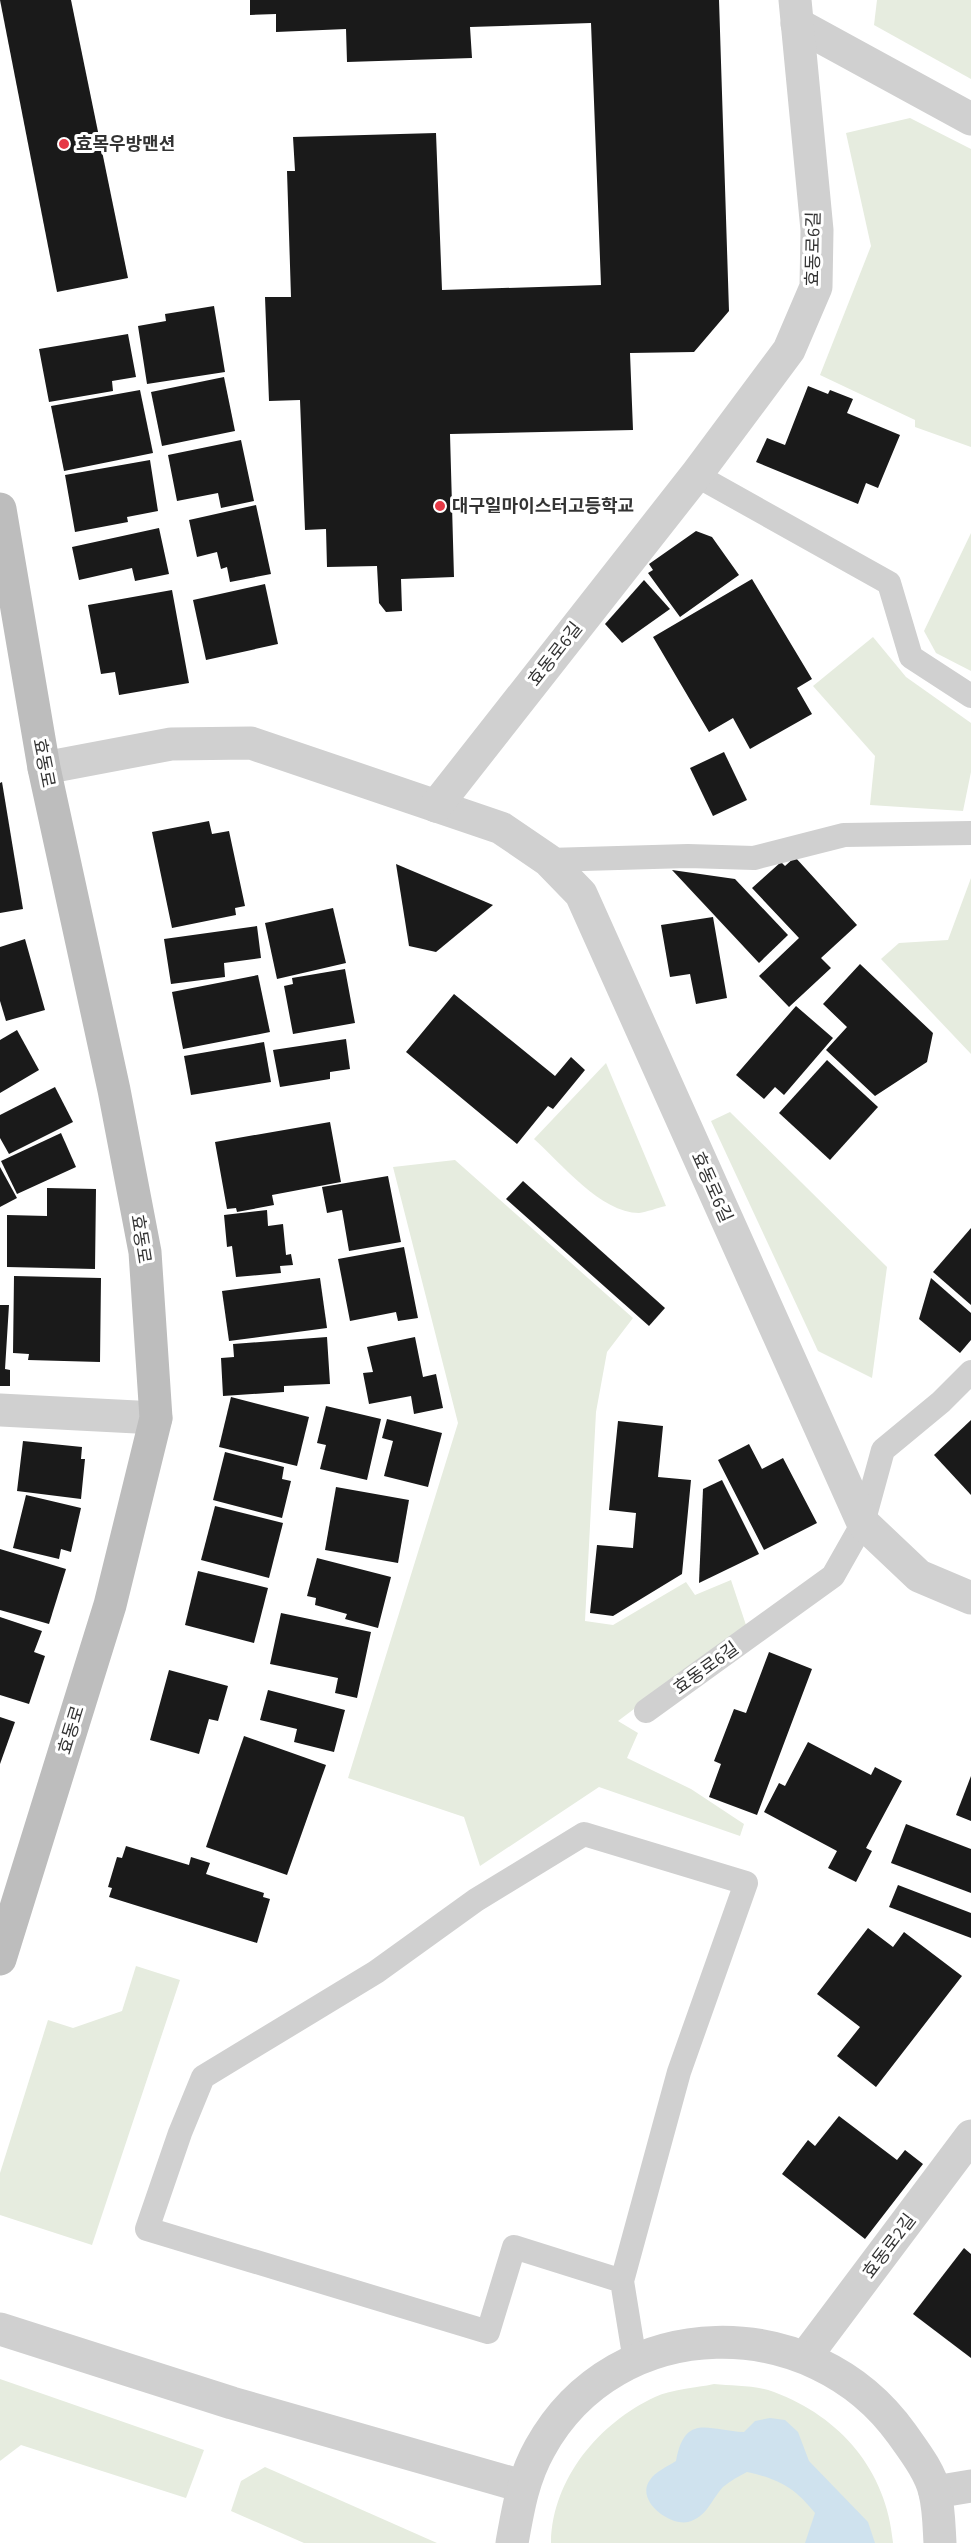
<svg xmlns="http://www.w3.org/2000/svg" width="971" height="2543" viewBox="0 0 971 2543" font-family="'Source Sans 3','Noto Sans KR',sans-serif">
	<rect width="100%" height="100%" fill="#fff"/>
	<g fill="#e6ecdf">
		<path d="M 877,0 L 971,0 L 971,79 L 874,25 Z"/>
		<path d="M 910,118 L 971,149 L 971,447 L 915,427 L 915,420 L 820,375 L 871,246 L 846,133 Z"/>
		<path d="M 971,533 L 971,671 L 936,653 L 924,631 Z"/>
		<path d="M 873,637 L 906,677 L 971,723 L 971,772 L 963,811 L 870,805 L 875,756 L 813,686 Z"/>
		<path d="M 971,878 L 971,1054 L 881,959 L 899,943 L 948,940 Z"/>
		<path d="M 606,1063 L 666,1206 C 657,1208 647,1212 639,1213 C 601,1213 561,1163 534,1139 Z"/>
		<path d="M 730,1112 L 887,1267 L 872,1378 L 818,1351 L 711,1121 Z"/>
		<path d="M 455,1160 L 633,1318 L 607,1352 L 596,1412 L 585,1621 L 613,1625 L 686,1582 L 695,1595 L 731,1580 L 746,1625 L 618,1721 L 638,1733 L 627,1758 L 691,1789 L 744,1824 L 740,1836 L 599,1787 L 480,1866 L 464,1817 L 348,1778 L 458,1423 L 393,1167 Z"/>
		<path d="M 136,1966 L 180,1980 L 92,2245 L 0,2215 L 0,2173 L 48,2020 L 73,2028 L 122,2011 Z"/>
		<path d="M 0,2379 L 204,2450 L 186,2498 L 21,2445 L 0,2461 Z"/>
		<path d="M 714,2384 C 732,2386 756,2385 774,2392 C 841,2417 887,2471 893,2543 L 551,2543 C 552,2479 599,2423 655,2397 C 672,2389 696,2388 714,2384 Z"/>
		<path d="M 265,2467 L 437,2543 L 304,2543 L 231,2511 L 241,2481 Z"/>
	</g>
	<path fill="#cfe2ee" d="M 770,2418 L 785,2420 L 798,2432 L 809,2461 L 868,2522 L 875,2543 L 805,2543 L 815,2513 C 795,2488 779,2479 747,2472 C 739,2476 730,2481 723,2487 C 711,2500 707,2517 688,2522 C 669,2526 635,2500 650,2480 C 655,2472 668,2466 676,2461 C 685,2412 709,2431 744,2432 L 755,2421 Z"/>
	<g fill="#1a1a1a">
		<path d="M 0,0 L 71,0 L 128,278 L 57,292 Z"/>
		<path d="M 250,0 L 719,0 L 729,311 L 694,352 L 630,353 L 633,430 L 450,434 L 454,577 L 401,579 L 402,611 L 386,612 L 379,603 L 377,566 L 327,567 L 326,529 L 305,530 L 300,400 L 269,401 L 265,297 L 291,297 L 287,171 L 295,171 L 293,137 L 436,133 L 442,290 L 601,285 L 591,23 L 470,27 L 472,58 L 347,62 L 346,29 L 276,32 L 276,14 L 250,15 Z"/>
		<path d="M 214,306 L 225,372 L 147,384 L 138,326 L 166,321 L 165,314 Z"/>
		<path d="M 128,334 L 136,377 L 112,381 L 113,391 L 49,402 L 39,349 Z"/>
		<path d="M 224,377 L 235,431 L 162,446 L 151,392 Z"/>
		<path d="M 808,386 L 828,394 L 830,390 L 853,399 L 847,413 L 900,435 L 878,488 L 866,483 L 858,504 L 756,462 L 767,438 L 785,445 Z"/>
		<path d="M 140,390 L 153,453 L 64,471 L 51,406 Z"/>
		<path d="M 241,440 L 254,501 L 221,508 L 218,493 L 177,501 L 168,455 Z"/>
		<path d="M 150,460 L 158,511 L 127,517 L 128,522 L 75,532 L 65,475 Z"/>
		<path d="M 256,505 L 271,574 L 230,582 L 227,567 L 221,569 L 217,552 L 197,557 L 189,520 Z"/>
		<path d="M 159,528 L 169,574 L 135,581 L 132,568 L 79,580 L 72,547 Z"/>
		<path d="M 696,531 L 712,537 L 739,575 L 680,617 L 648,573 L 653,570 L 649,564 Z"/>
		<path d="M 752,579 L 812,679 L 797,688 L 812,714 L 750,749 L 733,718 L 709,732 L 653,637 Z"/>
		<path d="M 644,580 L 670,609 L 622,643 L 605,624 Z"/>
		<path d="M 265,584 L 278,644 L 206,660 L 193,600 Z"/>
		<path d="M 172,590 L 189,683 L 119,695 L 115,672 L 101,674 L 88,605 Z"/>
		<path d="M 724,752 L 747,800 L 713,816 L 690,768 Z"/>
		<path d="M 2,782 L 23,909 L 0,913 L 0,783 Z"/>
		<path d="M 209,821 L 212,834 L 229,831 L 245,906 L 235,908 L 236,915 L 172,928 L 152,832 Z"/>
		<path d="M 795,857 L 857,925 L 821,958 L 831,968 L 789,1007 L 759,976 L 799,938 L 752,888 L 781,862 L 785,866 Z"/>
		<path d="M 396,864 L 493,905 L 436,952 L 409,946 Z"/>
		<path d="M 672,870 L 735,879 L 788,935 L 759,963 Z"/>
		<path d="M 333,908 L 346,963 L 277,979 L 265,923 Z"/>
		<path d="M 713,917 L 727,998 L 696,1004 L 690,974 L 670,977 L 661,925 Z"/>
		<path d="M 257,926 L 261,958 L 224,963 L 225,977 L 171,984 L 164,939 Z"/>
		<path d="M 25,939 L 45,1010 L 6,1021 L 0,1001 L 0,947 Z"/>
		<path d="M 860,964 L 933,1033 L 927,1062 L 875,1096 L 826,1050 L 847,1027 L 823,1004 Z"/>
		<path d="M 345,969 L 355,1023 L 293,1034 L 284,986 L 293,984 L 292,978 Z"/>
		<path d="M 258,975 L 270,1032 L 183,1049 L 172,992 Z"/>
		<path d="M 454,994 L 555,1076 L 571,1057 L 585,1070 L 553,1109 L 548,1106 L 517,1144 L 406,1052 Z"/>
		<path d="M 796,1006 L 833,1038 L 784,1095 L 775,1087 L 764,1099 L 736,1075 Z"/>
		<path d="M 17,1030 L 39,1070 L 0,1093 L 0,1040 Z"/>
		<path d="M 346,1039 L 350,1069 L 330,1072 L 330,1079 L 280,1087 L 273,1050 Z"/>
		<path d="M 264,1042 L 271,1082 L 191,1095 L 184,1056 Z"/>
		<path d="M 827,1060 L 878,1107 L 830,1160 L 779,1113 Z"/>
		<path d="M 55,1087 L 73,1122 L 9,1154 L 0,1138 L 0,1115 Z"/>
		<path d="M 330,1122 L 341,1182 L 272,1195 L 274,1205 L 237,1212 L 236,1208 L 227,1209 L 215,1142 Z"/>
		<path d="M 61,1133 L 76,1167 L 17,1194 L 1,1161 Z"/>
		<path d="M 0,1167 L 17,1198 L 0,1207 Z"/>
		<path d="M 388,1176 L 401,1242 L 349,1251 L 342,1210 L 327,1213 L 322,1187 Z"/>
		<path d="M 523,1181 L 665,1308 L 649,1326 L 506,1199 Z"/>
		<path d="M 47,1188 L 96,1189 L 95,1269 L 7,1267 L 7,1215 L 47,1216 Z"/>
		<path d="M 267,1210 L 268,1226 L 283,1224 L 286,1255 L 291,1254 L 293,1265 L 280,1266 L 281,1273 L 236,1277 L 232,1246 L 227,1247 L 224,1215 Z"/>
		<path d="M 971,1228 L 971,1305 L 933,1272 Z"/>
		<path d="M 404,1247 L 418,1318 L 398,1321 L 396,1312 L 350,1321 L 338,1259 Z"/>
		<path d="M 14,1276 L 101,1278 L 100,1362 L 28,1360 L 29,1354 L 13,1353 Z"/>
		<path d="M 320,1278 L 327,1328 L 229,1341 L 222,1291 Z"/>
		<path d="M 931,1278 L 971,1313 L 971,1340 L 960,1353 L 919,1319 Z"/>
		<path d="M 0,1305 L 9,1305 L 5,1369 L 10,1370 L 10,1386 L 0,1386 Z"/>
		<path d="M 327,1337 L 330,1384 L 284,1386 L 284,1392 L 223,1396 L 221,1358 L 234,1357 L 233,1344 Z"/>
		<path d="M 415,1337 L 423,1377 L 436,1374 L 443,1408 L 414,1414 L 411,1396 L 369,1404 L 363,1373 L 373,1372 L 367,1347 Z"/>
		<path d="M 231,1397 L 309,1417 L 297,1466 L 219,1447 Z"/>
		<path d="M 326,1406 L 381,1419 L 367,1480 L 320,1469 L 326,1445 L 317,1443 Z"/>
		<path d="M 387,1419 L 442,1433 L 428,1487 L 384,1476 L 393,1441 L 382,1438 Z"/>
		<path d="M 971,1420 L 971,1495 L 934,1455 Z"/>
		<path d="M 618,1421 L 663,1426 L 658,1477 L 691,1480 L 682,1574 L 613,1616 L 590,1613 L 597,1545 L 633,1548 L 636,1513 L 609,1510 Z"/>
		<path d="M 23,1441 L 82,1447 L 81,1459 L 85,1459 L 81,1499 L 17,1491 Z"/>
		<path d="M 749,1444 L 762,1469 L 783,1458 L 817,1523 L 764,1550 L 718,1460 Z"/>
		<path d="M 225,1452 L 284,1467 L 282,1479 L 291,1481 L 282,1518 L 213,1500 Z"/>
		<path d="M 722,1480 L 759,1554 L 699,1583 L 703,1489 Z"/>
		<path d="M 336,1487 L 409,1500 L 398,1563 L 325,1550 Z"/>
		<path d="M 26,1495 L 81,1508 L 71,1552 L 61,1549 L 59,1559 L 13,1548 Z"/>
		<path d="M 215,1506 L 283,1523 L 269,1578 L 201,1560 Z"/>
		<path d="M 0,1549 L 66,1569 L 49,1624 L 0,1610 Z"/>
		<path d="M 317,1558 L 391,1577 L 378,1628 L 345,1619 L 347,1614 L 315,1605 L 316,1598 L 307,1596 Z"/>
		<path d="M 198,1571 L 268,1588 L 254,1643 L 185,1625 Z"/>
		<path d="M 281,1613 L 371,1632 L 357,1698 L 335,1693 L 338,1678 L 270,1664 Z"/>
		<path d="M 0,1617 L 42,1631 L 34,1652 L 45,1656 L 29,1704 L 0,1695 Z"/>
		<path d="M 769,1652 L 812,1669 L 757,1815 L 709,1797 L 721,1764 L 714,1761 L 734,1709 L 746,1713 Z"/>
		<path d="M 169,1670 L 228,1686 L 218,1721 L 209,1719 L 199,1754 L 150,1740 Z"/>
		<path d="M 268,1690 L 345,1710 L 334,1752 L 294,1742 L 297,1729 L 260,1720 Z"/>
		<path d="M 0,1717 L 15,1722 L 0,1764 Z"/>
		<path d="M 244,1736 L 326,1765 L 287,1875 L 206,1847 Z"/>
		<path d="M 808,1742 L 871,1775 L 875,1767 L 902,1781 L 866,1848 L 872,1851 L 856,1882 L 828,1868 L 837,1851 L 764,1812 L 779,1783 L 785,1786 Z"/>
		<path d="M 971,1776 L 971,1821 L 956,1815 Z"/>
		<path d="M 906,1824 L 971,1849 L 971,1893 L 891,1863 Z"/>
		<path d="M 126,1846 L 189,1865 L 191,1857 L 210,1863 L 206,1874 L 264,1893 L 263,1897 L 270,1899 L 257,1943 L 109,1897 L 112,1888 L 108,1887 L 117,1857 L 122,1858 Z"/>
		<path d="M 898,1885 L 971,1913 L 971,1938 L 889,1907 Z"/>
		<path d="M 868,1928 L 893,1947 L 904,1932 L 962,1976 L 876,2087 L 837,2056 L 860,2027 L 817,1994 Z"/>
		<path d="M 839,2116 L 897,2160 L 905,2150 L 923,2164 L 865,2239 L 782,2174 L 808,2140 L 815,2146 Z"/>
		<path d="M 964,2248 L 971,2254 L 971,2358 L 913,2314 Z"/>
	</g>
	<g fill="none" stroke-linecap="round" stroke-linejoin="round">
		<g stroke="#d0d0d0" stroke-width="24">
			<path d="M 696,475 L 889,583 L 911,657 L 971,696"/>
			<path d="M 548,860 L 688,856 L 754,858 L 844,835 L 971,833"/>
			<path d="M 646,1711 L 833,1576 L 863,1523 L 883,1450 L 941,1402 L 971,1372"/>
			<path d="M 622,2281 L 514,2247 L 488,2332 L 147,2229 L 180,2133 L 203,2077 L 376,1972 L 476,1900 L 584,1834 L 746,1883 L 679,2072 L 622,2281 L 635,2361"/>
		</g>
		<g stroke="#d0d0d0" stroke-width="33">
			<path d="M 797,24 L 971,119"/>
			<path d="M 44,768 L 171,744 L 251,743 L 501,828 L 548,860 L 581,894 L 863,1523 L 919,1576 L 971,1598"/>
			<path d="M 436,806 L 696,475 L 789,350 L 816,287 L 817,230 L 795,0"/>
			<path d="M 0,1410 L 156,1418"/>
			<path d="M 806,2356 L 971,2136"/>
		</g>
		<g stroke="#d0d0d0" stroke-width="33">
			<path d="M 0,2329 L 232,2403 L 522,2486"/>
			<path d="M 935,2492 L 971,2486"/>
			<path d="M 512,2543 C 518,2509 523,2478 540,2448 C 616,2310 813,2309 902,2434 C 914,2451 931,2473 935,2493 C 939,2509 939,2527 940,2543"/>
		</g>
		<path stroke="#bdbdbd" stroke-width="33" d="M 0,509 L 44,768 L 114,1090 L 145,1252 L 156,1418 L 110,1605 L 0,1959"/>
	</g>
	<g fill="#e63946" stroke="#fff" stroke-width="2">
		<circle cx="64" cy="144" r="6"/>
		<circle cx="440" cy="506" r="6"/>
	</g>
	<g text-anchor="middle" stroke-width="6" stroke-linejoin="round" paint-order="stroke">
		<g font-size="18" font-weight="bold" fill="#333" stroke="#fff" text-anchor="start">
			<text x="76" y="150">효목우방맨션</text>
			<text x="452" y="512">대구일마이스터고등학교</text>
		</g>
		<g font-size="18" fill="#333" stroke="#fff">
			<text transform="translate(813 249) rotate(-89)" y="6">효동로6길</text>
			<text transform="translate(555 654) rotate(-52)" y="6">효동로6길</text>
			<text transform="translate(44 763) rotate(79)" y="6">효동로</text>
			<text transform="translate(712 1187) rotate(66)" y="6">효동로6길</text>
			<text transform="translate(141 1239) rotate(81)" y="6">효동로</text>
			<text transform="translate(706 1668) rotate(-36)" y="6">효동로6길</text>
			<text transform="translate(71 1730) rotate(-73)" y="6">효동로</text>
			<text transform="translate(889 2246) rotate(-53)" y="6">효동로2길</text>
		</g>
	</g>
</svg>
